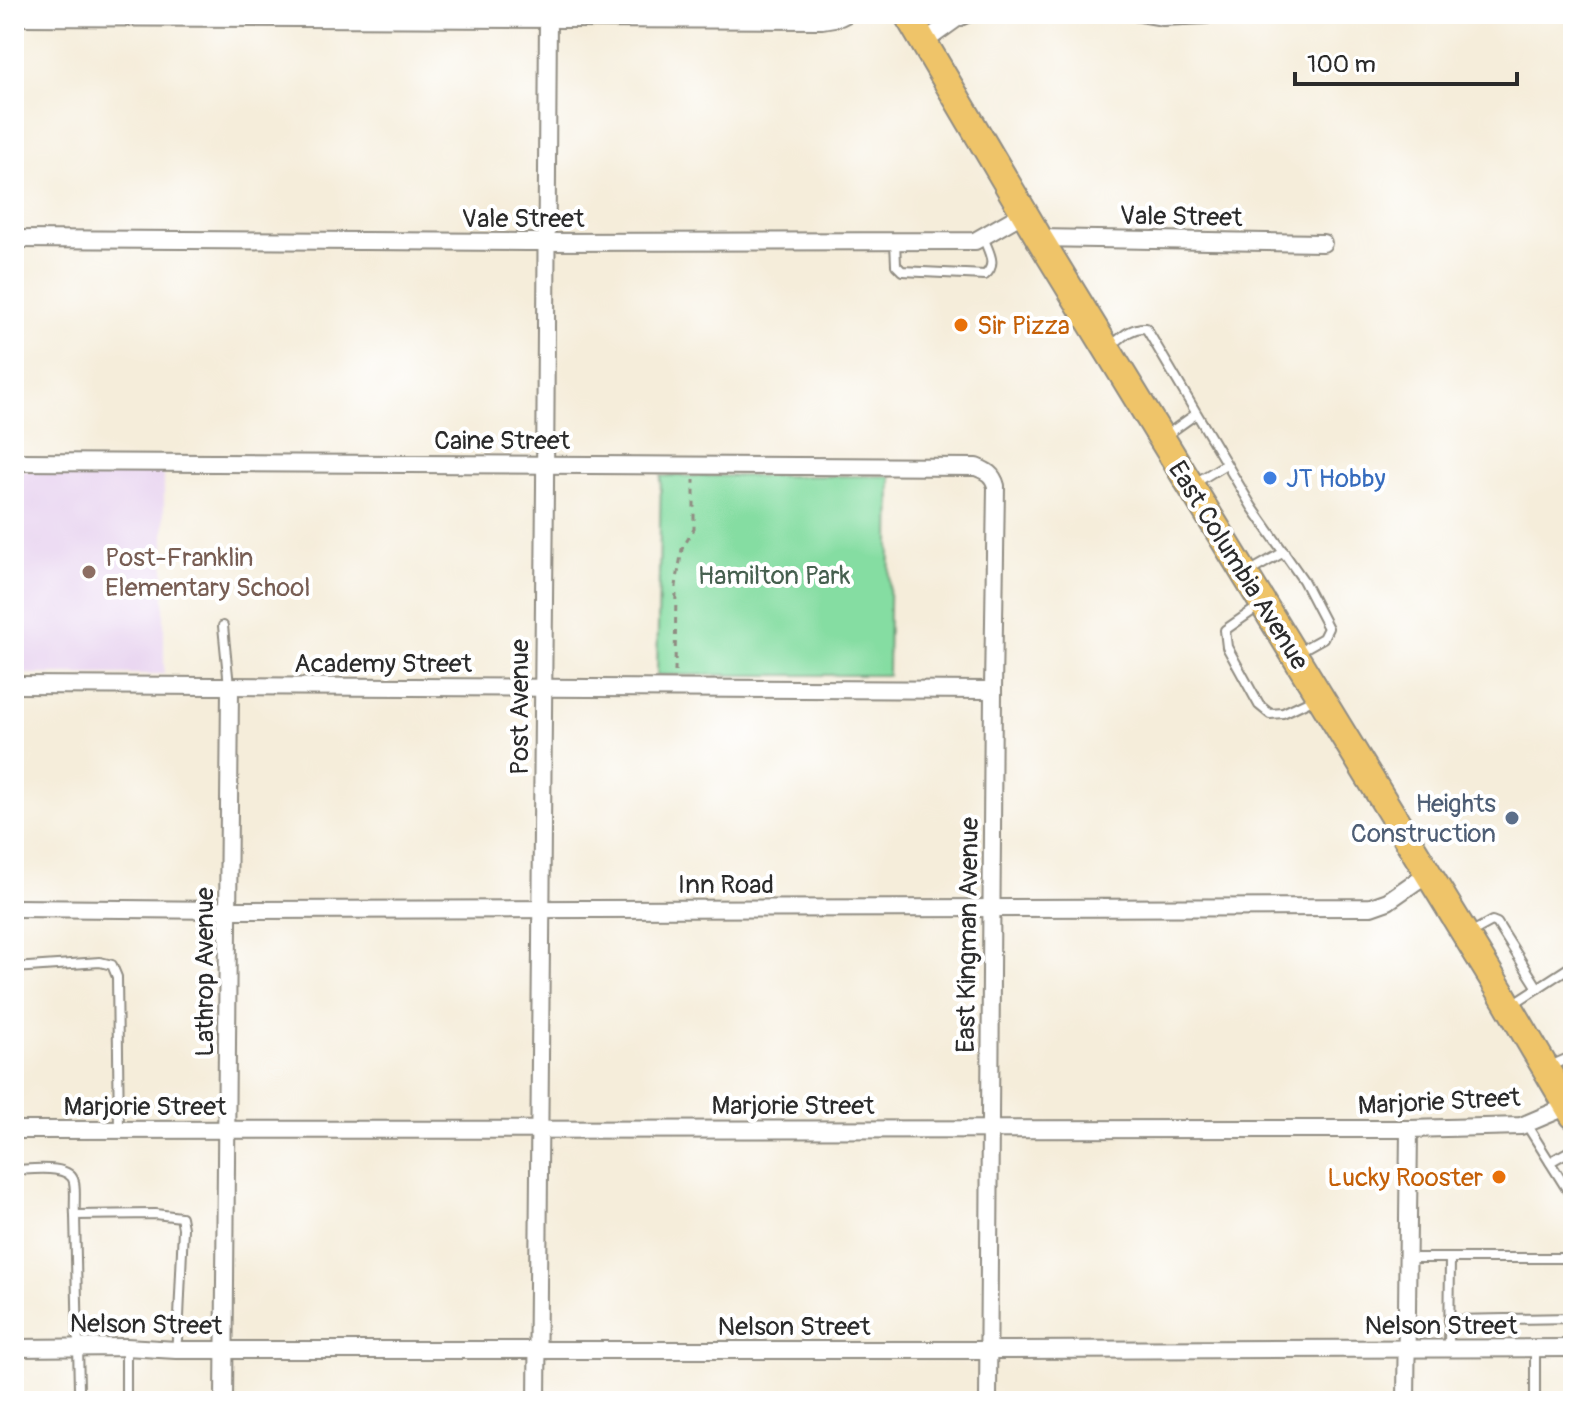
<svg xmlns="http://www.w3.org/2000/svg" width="1587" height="1415" viewBox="0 0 1587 1415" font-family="Pangolin,sans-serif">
	<rect width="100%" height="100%" fill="#fff"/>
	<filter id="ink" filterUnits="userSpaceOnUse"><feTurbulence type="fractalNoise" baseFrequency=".0125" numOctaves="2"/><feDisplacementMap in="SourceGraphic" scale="16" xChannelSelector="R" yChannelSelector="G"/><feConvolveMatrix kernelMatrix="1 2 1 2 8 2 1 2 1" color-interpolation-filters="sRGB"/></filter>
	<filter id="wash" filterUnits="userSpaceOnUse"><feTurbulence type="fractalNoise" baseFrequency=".006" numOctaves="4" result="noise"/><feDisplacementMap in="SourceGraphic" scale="32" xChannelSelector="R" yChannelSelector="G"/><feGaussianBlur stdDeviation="1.8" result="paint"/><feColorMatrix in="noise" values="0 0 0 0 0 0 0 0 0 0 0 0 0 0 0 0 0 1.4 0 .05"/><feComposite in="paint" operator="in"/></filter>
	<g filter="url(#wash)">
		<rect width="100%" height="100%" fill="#f5edda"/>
		<path fill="#e7d2ef" d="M 164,470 L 164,674 L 14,674 L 14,471 Z"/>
		<path fill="#85dda2" stroke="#588466" stroke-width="2" d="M 661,476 L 891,476 L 888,675 L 657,675 Z"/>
	</g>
	<g filter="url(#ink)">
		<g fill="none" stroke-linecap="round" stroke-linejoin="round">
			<defs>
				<g id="service">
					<path d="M 1123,14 L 1163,21 L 1207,19"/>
					<path d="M 895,241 L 896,265 L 902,271 L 985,275 C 998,264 988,251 983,237"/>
					<path d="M 1110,347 C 1121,338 1130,327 1146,328 L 1252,507 L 1303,580 L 1328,628 L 1323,638 L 1298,652"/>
					<path d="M 1165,436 L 1196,414"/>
					<path d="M 1195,483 L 1226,464"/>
					<path d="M 1249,572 L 1284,552"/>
					<path d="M 1258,607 L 1225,630 L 1227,647 L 1259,705 L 1270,714 L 1283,713 L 1315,698"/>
					<path d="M 223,626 L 229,686"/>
					<path d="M 1470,933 L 1492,921 L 1497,923 L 1538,988"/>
					<path d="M 14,968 L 100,962 L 112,965 L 117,977 L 119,1129"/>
					<path d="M 1513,1004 L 1573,965"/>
					<path d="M 1548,1067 L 1573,1056"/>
					<path d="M 1526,1124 L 1573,1199"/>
					<path d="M 1550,1162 L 1573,1149"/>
					<path d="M 14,1170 C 29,1170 70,1163 74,1182 C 76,1192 74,1204 75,1215"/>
					<path d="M 1407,1258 L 1573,1258"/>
					<path d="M 1449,1320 L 1573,1318"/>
					<path d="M 126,1347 L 126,1401"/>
					<path d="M 1449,1348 L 1450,1258"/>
					<path d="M 79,1389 L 75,1215 L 155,1214 L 181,1217 L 183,1228 L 179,1317 L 176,1350"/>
					<path d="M 1535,1401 L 1535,1349"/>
				</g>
				<g id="minor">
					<path d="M 14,17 L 822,20 L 840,17 L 846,14"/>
					<path d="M 924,42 L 956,19 L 967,14"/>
					<path d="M 1039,238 L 1323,243"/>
					<path d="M 14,239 L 527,242 L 975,241 L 1024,213"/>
					<path d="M 14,462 L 976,467 C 986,471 993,474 996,486 L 993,690 L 988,1401"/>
					<path d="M 14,685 L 993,690"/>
					<path d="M 14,908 L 228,910 L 1371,907 L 1388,901 L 1428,873"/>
					<path d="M 14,1130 L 1409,1129 L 1521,1126 L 1568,1106"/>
					<path d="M 14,1348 L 126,1347 L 176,1350 L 1009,1350 L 1573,1348"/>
					<path d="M 224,1401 L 230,687"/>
					<path d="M 537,1401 L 545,485 L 548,14"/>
					<path d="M 1406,1401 L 1409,1129"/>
				</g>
				<path id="primary" d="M 907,14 L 1039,238 L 1502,994 L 1573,1115"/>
			</defs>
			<use href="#service" stroke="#908c82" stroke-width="12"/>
			<use href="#minor" stroke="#908c82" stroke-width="20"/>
			<use href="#primary" stroke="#908c82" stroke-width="30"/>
			<path stroke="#908c82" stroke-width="3" stroke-dasharray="6 6" stroke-linecap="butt" d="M 675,672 L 676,586 L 682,549 L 694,529 L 694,480"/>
			<use href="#service" stroke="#fff" stroke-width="8"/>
			<use href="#minor" stroke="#fff" stroke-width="16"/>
			<use href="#primary" stroke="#efc469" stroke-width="26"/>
		</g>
	</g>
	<g fill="#e8710a" stroke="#fff" stroke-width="3">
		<circle cx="961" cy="325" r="8"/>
		<circle cx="1499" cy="1177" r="8"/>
	</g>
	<circle fill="#3f7fe0" stroke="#fff" stroke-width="3" cx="1270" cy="478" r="8"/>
	<circle fill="#8d6e63" stroke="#fff" stroke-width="3" cx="89" cy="572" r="8"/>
	<circle fill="#5c6f8a" stroke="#fff" stroke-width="3" cx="1512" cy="818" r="8"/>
	<g text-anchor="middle" stroke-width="8" stroke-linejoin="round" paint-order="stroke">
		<g font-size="26" fill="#2b2b2b" stroke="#fff">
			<text transform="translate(1181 216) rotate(1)" y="9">Vale Street</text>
			<text x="523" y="227">Vale Street</text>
			<text x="502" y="449">Caine Street</text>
			<text transform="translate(1239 565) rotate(58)" y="9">East Columbia Avenue</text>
			<text x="383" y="672">Academy Street</text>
			<text transform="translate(519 707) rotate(-90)" y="9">Post Avenue</text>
			<text x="726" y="893">Inn Road</text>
			<text transform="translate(967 935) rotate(-89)" y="9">East Kingman Avenue</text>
			<text transform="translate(204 972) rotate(-90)" y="9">Lathrop Avenue</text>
			<text transform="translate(1439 1101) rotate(-3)" y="9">Marjorie Street</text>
			<text x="793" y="1114">Marjorie Street</text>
			<text x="145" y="1115">Marjorie Street</text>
			<text transform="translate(146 1324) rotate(1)" y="9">Nelson Street</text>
			<text x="1441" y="1334">Nelson Street</text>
			<text x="794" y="1335">Nelson Street</text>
		</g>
		<g font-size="26" fill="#c56008" stroke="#fff" text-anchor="start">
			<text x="977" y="334">Sir Pizza</text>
			<text x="1483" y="1186" text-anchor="end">Lucky Rooster</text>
		</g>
		<g font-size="26" fill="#366cbe" stroke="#fff" text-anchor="start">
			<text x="1286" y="487">JT Hobby</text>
		</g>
		<g font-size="26" fill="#785e54" stroke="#fff" text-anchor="start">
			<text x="105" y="566">Post-Franklin<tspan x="105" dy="30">Elementary School</tspan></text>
		</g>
		<g font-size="26" fill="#46604f" stroke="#fff">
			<text x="774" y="584">Hamilton Park</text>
		</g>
		<g font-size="26" fill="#4e5e75" stroke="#fff" text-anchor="end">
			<text x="1496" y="812">Heights<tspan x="1496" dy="30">Construction</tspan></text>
		</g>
	</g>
	<rect width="1587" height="1415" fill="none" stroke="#fff" stroke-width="48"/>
	<path d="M1295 72v12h222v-12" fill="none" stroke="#2b2b2b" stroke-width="4"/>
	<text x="1307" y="72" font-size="24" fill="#2b2b2b" stroke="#ffffff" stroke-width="6" paint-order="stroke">100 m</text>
</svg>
